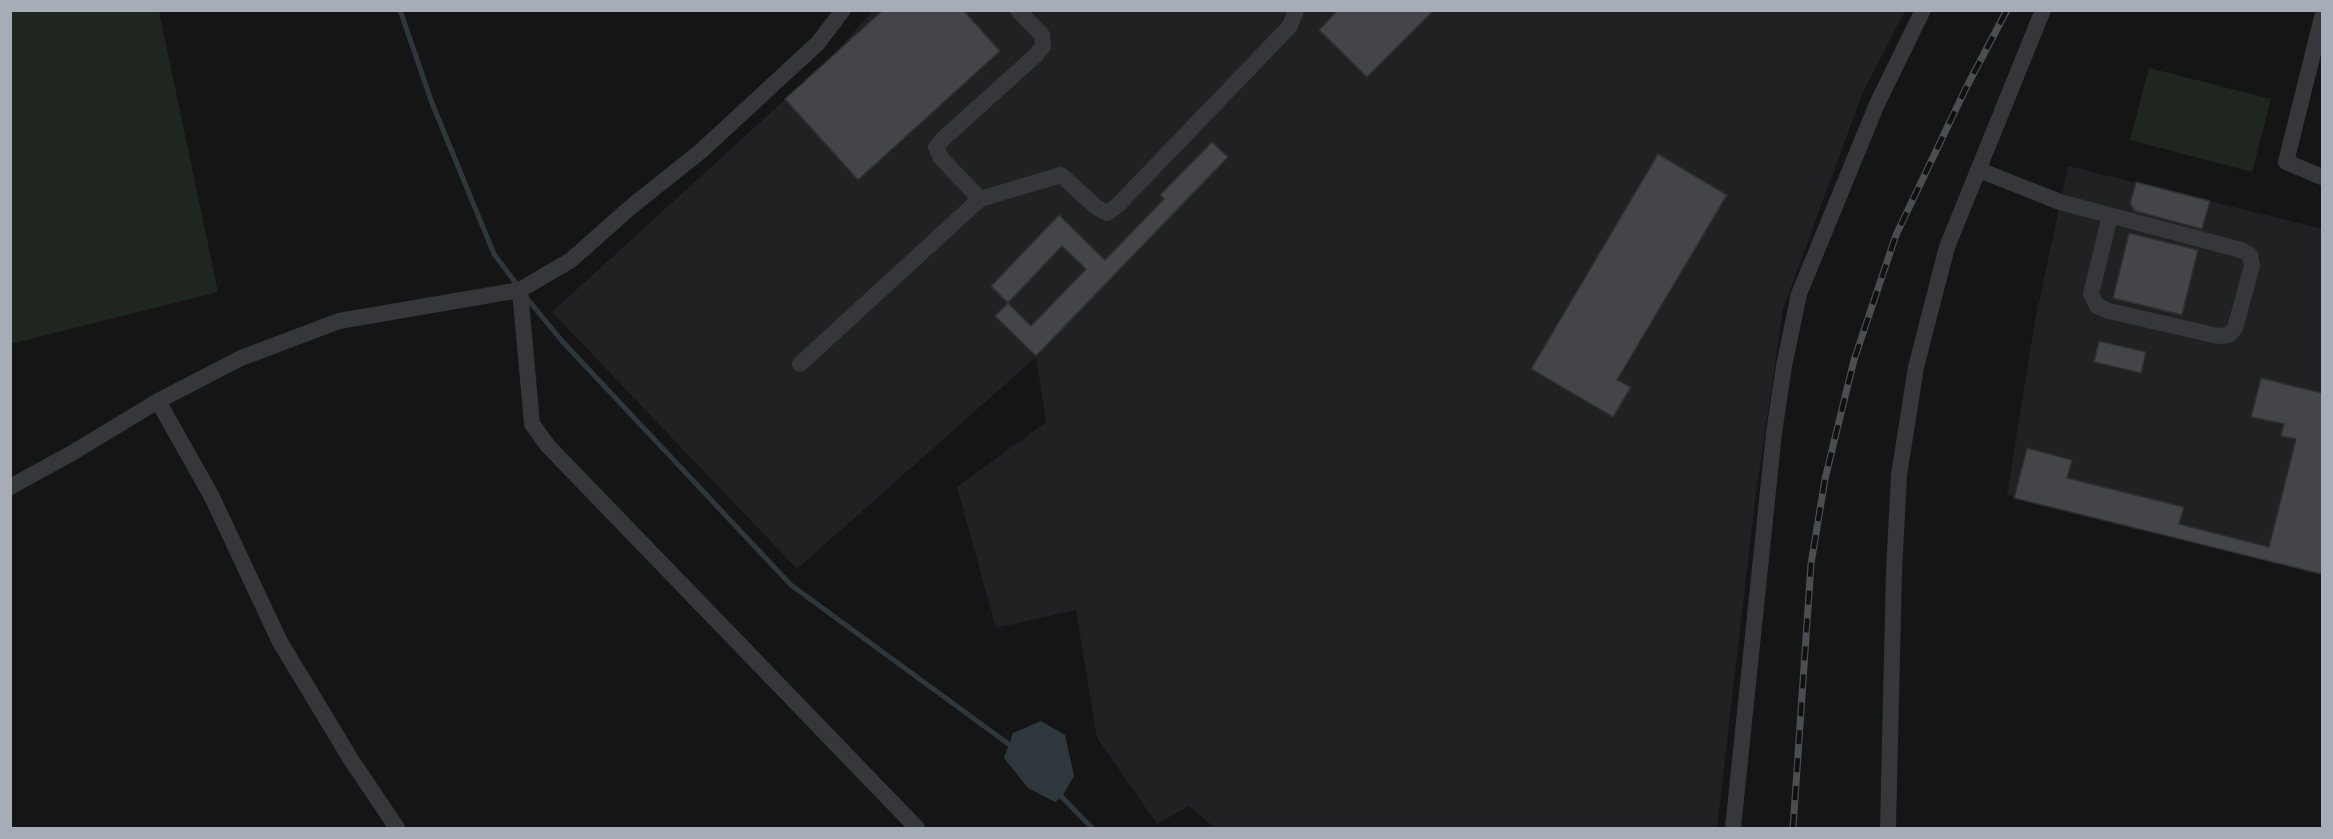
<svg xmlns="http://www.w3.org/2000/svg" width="2333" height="839" viewBox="0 0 2333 839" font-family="Figtree,sans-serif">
	<rect width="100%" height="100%" fill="#151516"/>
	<g fill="#212123">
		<path d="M 872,11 L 1905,11 L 1863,92 L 1783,309 L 1755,501 L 1717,828 L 1215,828 L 1189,806 L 1157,824 L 1097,738 L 1076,610 L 996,628 L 957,487 L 1046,422 L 1036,357 L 797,569 L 552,312 L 834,55 Z"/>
		<path d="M 2068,166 L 2322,229 L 2322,567 L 2321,574 L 2007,495 L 2034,326 Z"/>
	</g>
	<g fill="#1f261f">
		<path d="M 10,11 L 159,11 L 218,292 L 11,344 Z"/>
		<path d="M 2149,68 L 2271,99 L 2252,172 L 2130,140 Z"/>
	</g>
	<path fill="#2e373b" d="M 1041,721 L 1065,735 L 1074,776 L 1062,797 L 1055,802 L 1028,788 L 1004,758 L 1013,733 Z"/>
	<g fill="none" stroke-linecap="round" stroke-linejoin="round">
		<g stroke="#2e373b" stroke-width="5">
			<path d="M 400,10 L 432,103 L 494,254 L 518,286"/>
			<path d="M 525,296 L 562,341 L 791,585 L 1014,748"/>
			<path d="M 1058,793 L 1092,828"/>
		</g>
	</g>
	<g fill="#444549" stroke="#2f2f32" stroke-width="1.5" fill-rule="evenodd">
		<path d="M 883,10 L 963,10 L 1000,51 L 858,180 L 785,99 Z"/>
		<path d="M 1338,10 L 1434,10 L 1367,77 L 1319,30 Z"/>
		<path d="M 1212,142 L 1228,157 L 1036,356 L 995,316 L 1008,303 L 991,286 L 1059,215 L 1105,260 L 1164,199 L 1160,195 ZM 1062,246 L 1086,269 L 1031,326 L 1008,303 Z"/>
		<path d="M 1658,154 L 1727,195 L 1617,380 L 1631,387 L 1613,417 L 1531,369 Z"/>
		<path d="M 2136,182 L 2210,201 L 2202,229 L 2135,211 L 2130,204 Z"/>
		<path d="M 2129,233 L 2198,250 L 2182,315 L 2113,298 Z"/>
		<path d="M 2099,341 L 2146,352 L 2141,373 L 2094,362 Z"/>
		<path d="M 2261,378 L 2322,393 L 2322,567 L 2321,574 L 2014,498 L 2027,448 L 2072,460 L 2067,478 L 2184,507 L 2179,524 L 2269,547 L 2296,439 L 2281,436 L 2284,424 L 2251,417 Z"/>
	</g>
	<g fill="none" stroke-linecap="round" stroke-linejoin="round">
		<g stroke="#36373b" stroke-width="16">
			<path d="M 2322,17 L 2286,162 L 2322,177"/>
			<path d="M 1979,170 L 2060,202 L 2241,250 L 2250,255 L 2252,266 L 2235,328 L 2229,335 L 2218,336 L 2109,311 L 2097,306 L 2091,294 L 2110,216"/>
			<path d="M 980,199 L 1061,175 L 1096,207 L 1107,213 L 1118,205 L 1290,26 L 1296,10"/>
			<path d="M 520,290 L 532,424 L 548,446 L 917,828"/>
			<path d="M 800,364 L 980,199 L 941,158 L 936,147 L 944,138 L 1037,54 L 1043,46 L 1042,35 L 1018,10"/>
			<path d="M 158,401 L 212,497 L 280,642 L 350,758 L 397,828"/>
			<path d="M 10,487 L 72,453 L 158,401 L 241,358 L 339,321 L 520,290 L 571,260 L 632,206 L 701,151 L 818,43 L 843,10"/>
			<path d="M 1733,828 L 1774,433 L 1784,366 L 1799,294 L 1877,104 L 1923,10"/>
			<path d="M 1888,828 L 1894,571 L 1899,475 L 1916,367 L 1947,247 L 2043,10"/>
		</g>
		<defs>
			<path id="rail" d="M 1793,828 L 1811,564 L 1825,479 L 1854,360 L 1896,235 L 1966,88 L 2007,10"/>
		</defs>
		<use href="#rail" stroke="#4b4d52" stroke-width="7"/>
		<use href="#rail" stroke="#101011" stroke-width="4.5" stroke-dasharray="14" stroke-linecap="butt"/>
	</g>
	<rect width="2333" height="839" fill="none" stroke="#a7adb6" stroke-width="24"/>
</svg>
